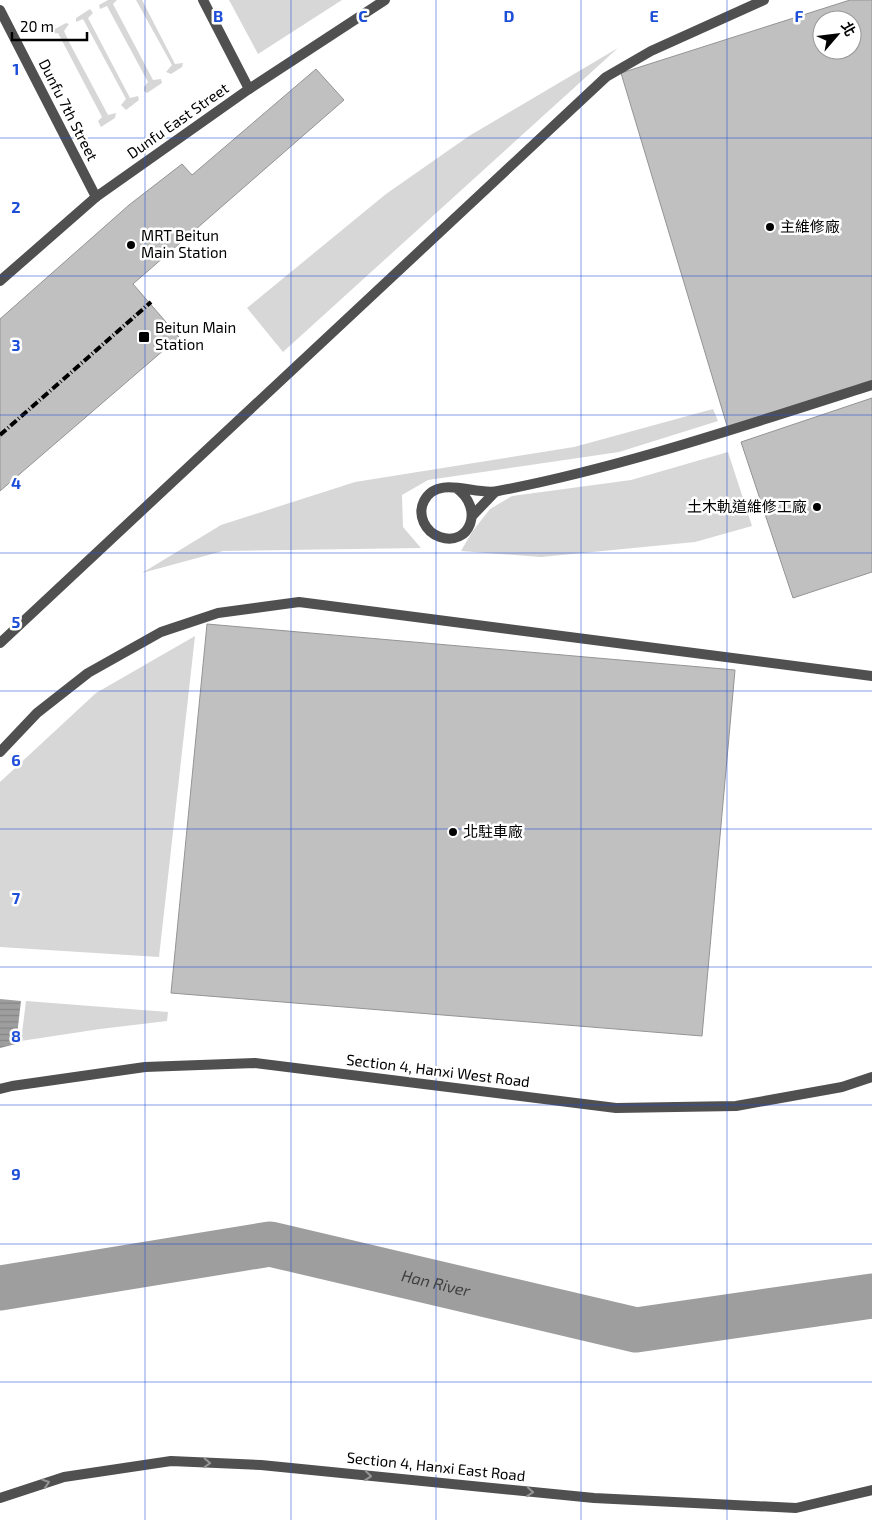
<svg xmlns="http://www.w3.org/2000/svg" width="872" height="1520" viewBox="0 0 872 1520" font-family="'Exo 2','Noto Sans TC',sans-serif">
	<defs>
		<pattern id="water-rules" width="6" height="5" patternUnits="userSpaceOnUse" patternTransform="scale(1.25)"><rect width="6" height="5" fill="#9e9e9e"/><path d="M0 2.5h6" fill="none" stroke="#868686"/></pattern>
	</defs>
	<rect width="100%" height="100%" fill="#fff"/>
	<g fill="#d7d7d7">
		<path d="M 108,0 L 117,0 L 113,4 L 153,80 L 161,79 L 162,83 L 147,93 L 144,91 L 144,87 L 148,82 L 107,6 L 100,9 L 99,5 Z"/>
		<path d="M 136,0 L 142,0 L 175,64 L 183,63 L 182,67 L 171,74 L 166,72 L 172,65 Z"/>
		<path d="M 229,0 L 342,0 L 258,54 Z"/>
		<path d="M 90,9 L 93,13 L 88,18 L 130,98 L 138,96 L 139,100 L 126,110 L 121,105 L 126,99 L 83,19 L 76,22 L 76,18 Z"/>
		<path d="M 66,23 L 69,24 L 64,31 L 69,42 L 108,115 L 116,113 L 115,118 L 101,127 L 98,121 L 102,117 L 58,33 L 50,34 L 51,31 Z"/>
		<path d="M 618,48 L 283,352 L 247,308 L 386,194 L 469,136 Z"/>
		<path d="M 713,409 L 718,421 L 619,452 L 428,480 L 402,495 L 403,527 L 421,548 L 223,551 L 142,573 L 221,525 L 355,482 L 574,447 Z"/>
		<path d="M 728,452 L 752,526 L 695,542 L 541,557 L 461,551 L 472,532 L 490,509 L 512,496 L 631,480 Z"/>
		<path d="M 195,636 L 159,957 L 0,947 L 0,782 L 96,693 Z"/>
		<path d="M 26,1001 L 168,1012 L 167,1021 L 100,1029 L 21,1041 Z"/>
	</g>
	<path fill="url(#water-rules)" d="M 0,999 L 21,1001 L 16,1044 L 0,1048 Z"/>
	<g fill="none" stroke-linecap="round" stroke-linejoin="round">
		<path stroke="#9e9e9e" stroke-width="45" id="s1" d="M 0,1288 L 270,1244 L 636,1330 L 872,1296"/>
	</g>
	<g fill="#c0c0c0" stroke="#949494" fill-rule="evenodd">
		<path d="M 850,0 L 872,0 L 872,381 L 728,429 L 621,73 ZM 822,20 L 852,20 L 852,50 L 822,50 Z"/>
		<path d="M 316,69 L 344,100 L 133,284 L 179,337 L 0,491 L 0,319 L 129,205 L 182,164 L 192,175 Z"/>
		<path d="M 872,398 L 872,572 L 793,598 L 741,442 Z"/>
		<path d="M 207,624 L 735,670 L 702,1036 L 171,993 Z"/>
	</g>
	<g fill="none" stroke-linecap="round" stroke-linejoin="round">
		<g stroke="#505050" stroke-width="10">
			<path d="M 456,488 C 485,508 470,547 440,537 C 425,532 417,515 424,501 C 438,474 475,496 498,491 C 624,467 749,424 872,385"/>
			<path d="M 473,515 L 495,492"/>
			<path d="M 0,643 L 606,77 L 651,51 L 764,0"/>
			<path d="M 0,752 L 37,713 L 88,673 L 161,632 L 218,613 L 299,602 L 872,676"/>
		</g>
		<g stroke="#505050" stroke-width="10">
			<path d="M 203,0 L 249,89"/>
			<path d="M 0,10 L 96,197"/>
			<path d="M 0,281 L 96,197 L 249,89 L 385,0"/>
			<path d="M 0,1089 L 12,1086 L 145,1067 L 255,1063 L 616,1108 L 736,1106 L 842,1087 L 872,1077"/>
			<path d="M 0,1498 L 64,1477 L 171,1461 L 261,1465 L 594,1498 L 796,1508 L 872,1490"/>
		</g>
		<path stroke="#000" stroke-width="4" stroke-dasharray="8 2.5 1 2.5" stroke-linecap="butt" d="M 0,435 L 151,302"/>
	</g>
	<defs><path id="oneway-chevron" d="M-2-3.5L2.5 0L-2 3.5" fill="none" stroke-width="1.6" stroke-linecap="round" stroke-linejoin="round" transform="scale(1.25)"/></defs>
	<g stroke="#969696">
		<use href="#oneway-chevron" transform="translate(207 1463) rotate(2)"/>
		<use href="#oneway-chevron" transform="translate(368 1476) rotate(6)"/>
		<use href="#oneway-chevron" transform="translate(46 1483) rotate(-18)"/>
		<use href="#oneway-chevron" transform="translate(530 1492) rotate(5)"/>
	</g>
	<path fill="none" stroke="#1d4ed8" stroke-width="1" stroke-opacity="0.55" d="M 145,0 L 145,1520M 291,0 L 291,1520M 436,0 L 436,1520M 581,0 L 581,1520M 727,0 L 727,1520M 0,138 L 872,138M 0,276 L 872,276M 0,415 L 872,415M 0,553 L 872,553M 0,691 L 872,691M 0,829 L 872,829M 0,967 L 872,967M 0,1105 L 872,1105M 0,1244 L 872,1244M 0,1382 L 872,1382"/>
	<g fill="#000" stroke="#fff" stroke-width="2">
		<circle cx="770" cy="227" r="5"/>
		<circle cx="131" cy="245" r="5"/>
		<rect x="138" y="331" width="12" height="12" rx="2.5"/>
		<circle cx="817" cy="507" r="5"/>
		<circle cx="453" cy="832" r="5"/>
	</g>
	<g text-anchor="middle" stroke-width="5" stroke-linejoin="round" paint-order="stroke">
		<g font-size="15" fill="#000" stroke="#fff">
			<text transform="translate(68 110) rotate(63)" y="5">Dunfu 7th Street</text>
			<text transform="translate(178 121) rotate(-35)" y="5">Dunfu East Street</text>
			<text transform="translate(438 1071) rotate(7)" y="5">Section 4, Hanxi West Road</text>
			<text transform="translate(436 1467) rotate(6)" y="5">Section 4, Hanxi East Road</text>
		</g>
		<g font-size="15" fill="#000" stroke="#fff" text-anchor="start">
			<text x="780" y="232">主維修廠</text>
			<text x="141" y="241">MRT Beitun<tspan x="141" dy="17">Main Station</tspan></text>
			<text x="155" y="333">Beitun Main<tspan x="155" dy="17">Station</tspan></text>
			<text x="807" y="512" text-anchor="end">土木軌道維修工廠</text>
			<text x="463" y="837">北駐車廠</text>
		</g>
		<g font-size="16" font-style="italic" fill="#3f3f3f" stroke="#fff">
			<text dy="6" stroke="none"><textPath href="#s1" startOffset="444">Han River</textPath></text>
		</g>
	</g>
	<g font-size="16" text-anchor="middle" font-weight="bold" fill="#1d4ed8" stroke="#fff" stroke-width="5" stroke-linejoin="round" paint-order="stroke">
		<text x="218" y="22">B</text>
		<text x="363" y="22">C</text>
		<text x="509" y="22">D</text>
		<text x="654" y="22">E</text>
		<text x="799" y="22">F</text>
		<text x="16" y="75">1</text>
		<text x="16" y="213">2</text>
		<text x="16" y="351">3</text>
		<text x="16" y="489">4</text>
		<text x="16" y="628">5</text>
		<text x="16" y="766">6</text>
		<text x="16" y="904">7</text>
		<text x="16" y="1042">8</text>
		<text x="16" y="1180">9</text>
	</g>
	<g transform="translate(837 35) rotate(62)"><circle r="24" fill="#ffffff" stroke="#999999"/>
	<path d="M0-4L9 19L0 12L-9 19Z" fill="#000000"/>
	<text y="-8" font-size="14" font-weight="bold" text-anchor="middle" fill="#000000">北</text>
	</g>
	<path d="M12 32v8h75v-8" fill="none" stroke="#000000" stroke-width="2.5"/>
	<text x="20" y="32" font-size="15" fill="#000000" stroke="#ffffff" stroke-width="4" paint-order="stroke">20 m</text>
</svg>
